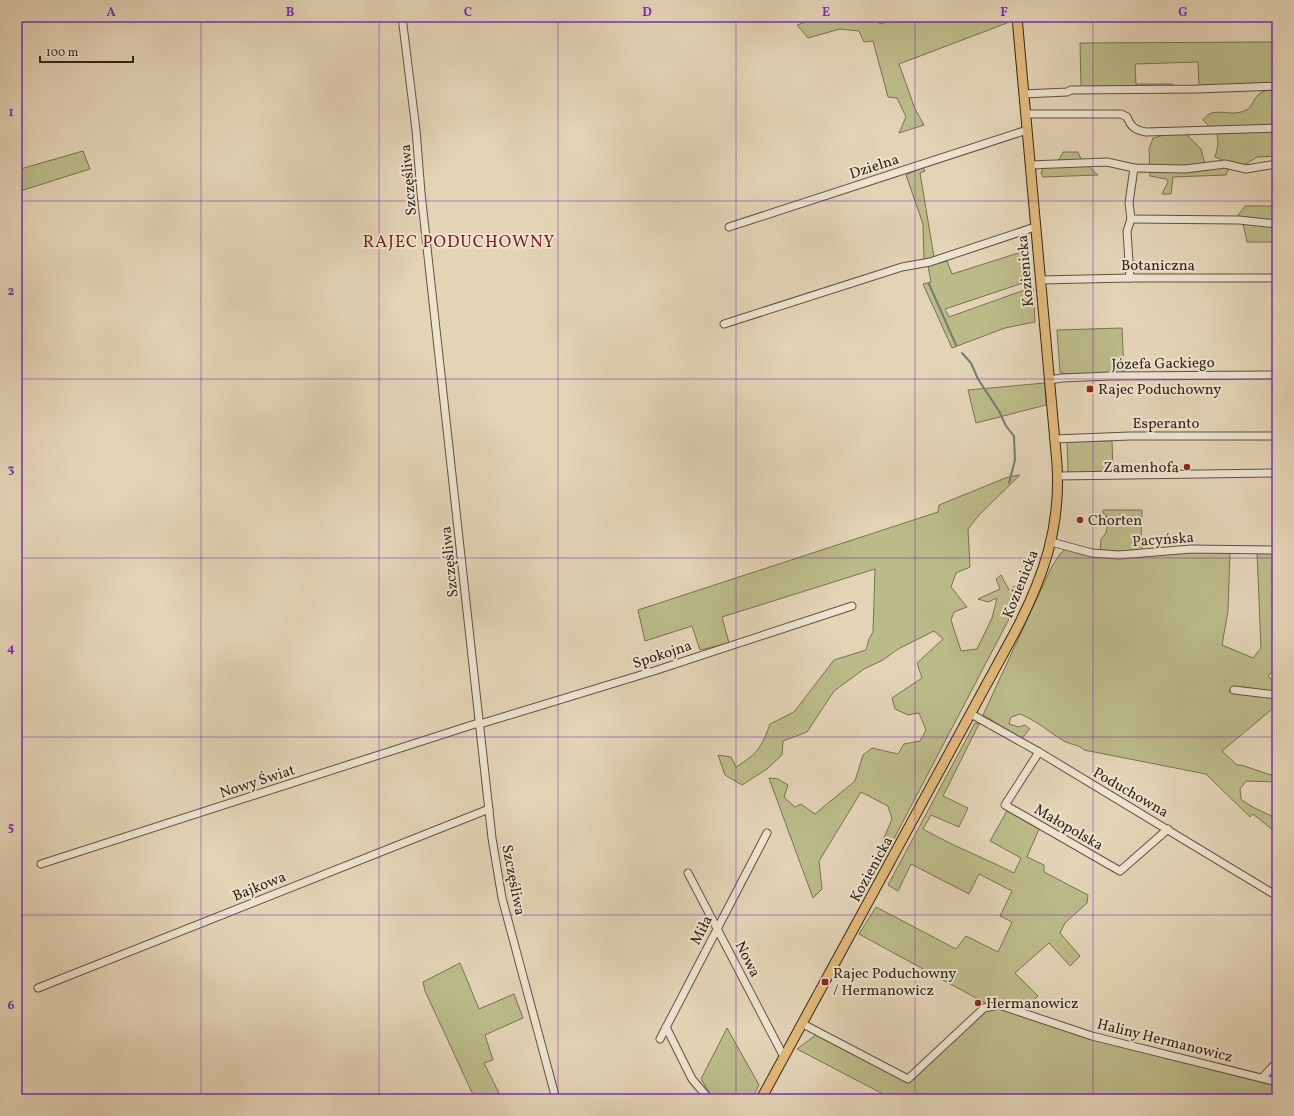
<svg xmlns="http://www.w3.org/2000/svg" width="1294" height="1116" viewBox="0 0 1294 1116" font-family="Vollkorn,serif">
	<rect width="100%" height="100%" fill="#e3d4b6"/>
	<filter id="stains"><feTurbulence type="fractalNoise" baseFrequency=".005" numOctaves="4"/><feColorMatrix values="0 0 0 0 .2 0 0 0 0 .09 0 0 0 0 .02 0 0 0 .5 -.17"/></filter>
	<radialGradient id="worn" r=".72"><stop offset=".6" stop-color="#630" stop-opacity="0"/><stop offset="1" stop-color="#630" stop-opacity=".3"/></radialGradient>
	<g fill="#bbbb89" stroke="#787150">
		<path d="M 819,17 L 877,17 L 880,24 L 901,17 L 1007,17 L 1007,23 L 899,64 L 915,109 L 924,125 L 899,133 L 906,117 L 897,98 L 888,97 L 873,41 L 864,42 L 859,31 L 840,29 L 808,38 L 797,25 Z"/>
		<path d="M 1277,42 L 1277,84 L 1199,87 L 1198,62 L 1135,64 L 1136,84 L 1172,84 L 1172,87 L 1084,88 L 1081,86 L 1080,43 Z"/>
		<path d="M 1269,89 L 1277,90 L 1277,110 L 1272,111 L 1272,125 L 1277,131 L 1277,156 L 1257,157 L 1244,165 L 1235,165 L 1215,157 C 1218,147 1220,138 1214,128 L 1210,127 L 1203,120 C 1212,106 1227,116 1241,112 C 1253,109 1251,102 1258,95 C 1260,92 1266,91 1269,89 Z"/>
		<path d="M 1171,133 L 1187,135 L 1201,149 L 1206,169 L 1221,167 L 1229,168 L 1226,175 L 1173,177 L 1171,194 L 1162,194 L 1168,182 L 1166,179 L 1150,176 L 1149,149 L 1153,138 Z"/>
		<path d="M 83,151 L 90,169 L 17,192 L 17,170 Z"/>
		<path d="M 1063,152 L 1078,152 L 1081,159 L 1098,175 L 1043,177 L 1041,173 L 1043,168 L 1056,166 Z"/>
		<path d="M 923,167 L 925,171 L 920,173 L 934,257 L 924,260 L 923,224 L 906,175 Z"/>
		<path d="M 1245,206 L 1277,206 L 1277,221 L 1236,218 Z"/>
		<path d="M 1243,223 L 1277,228 L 1277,242 L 1247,242 Z"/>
		<path d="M 1028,250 L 1032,280 L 945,309 L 949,317 L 1033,287 L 1035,322 L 1005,328 L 952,348 L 923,284 L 931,282 L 928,266 L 947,261 L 952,274 Z"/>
		<path d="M 1122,328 L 1124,374 L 1064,374 L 1060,372 L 1057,330 Z"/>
		<path d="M 1045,383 L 1046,405 L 976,423 L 968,390 Z"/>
		<path d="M 1067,441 L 1112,441 L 1113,472 L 1068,473 Z"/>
		<path d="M 1020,475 L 979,515 L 968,529 L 970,567 L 956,573 L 951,587 L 967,607 L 954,612 L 951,620 L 961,651 L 977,649 L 992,618 L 997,598 L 988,602 L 978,599 L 1000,589 L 996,579 L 1001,575 L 1009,590 L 1026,579 L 1020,598 L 875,875 L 863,887 L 892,819 L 888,806 L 861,792 L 819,861 L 822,889 L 813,898 L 769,778 L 778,779 L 788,785 L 784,797 L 795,807 L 801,804 L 815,814 L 855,781 L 863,755 L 872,748 L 898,754 L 904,744 L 920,741 L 926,730 L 919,713 L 908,715 L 895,709 L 892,698 L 922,678 L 917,663 L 943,639 L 934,631 L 898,649 L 883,660 L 864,669 L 834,691 L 807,732 L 783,741 L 782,755 L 767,769 L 742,785 L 725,775 L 718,755 L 731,757 L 736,767 C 757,754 762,747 770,724 L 794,712 L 834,660 L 866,650 L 869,639 L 873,632 L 875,569 L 722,617 L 729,643 L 700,650 L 692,626 L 645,641 L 638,610 L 938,512 L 939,505 L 1008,477 Z"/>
		<path d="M 1103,510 L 1142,510 L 1141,543 L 1143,556 L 1191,552 L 1230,552 L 1228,611 L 1222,645 L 1253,658 L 1261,648 L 1257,552 L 1277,553 L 1277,667 L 1268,676 L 1277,685 L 1277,693 L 1244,687 L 1230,689 L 1229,692 L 1277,697 L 1277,705 L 1222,751 L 1237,765 L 1241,765 L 1277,777 L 1277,782 L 1246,781 L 1240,789 L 1241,799 C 1251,808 1265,812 1277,819 L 1277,825 L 1274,831 L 1253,814 L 1250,817 L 1206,774 L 1084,750 C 1078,744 1071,745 1064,741 C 1049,732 1037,721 1020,714 L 1011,717 L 1009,724 L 1019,727 L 1025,725 L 1030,729 L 1023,737 L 1019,737 L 983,715 L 1051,568 L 1060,554 L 1067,548 L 1100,556 L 1101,539 L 1106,533 L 1107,526 L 1106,515 L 1103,513 Z"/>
		<path d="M 975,723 L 979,724 L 943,796 L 968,808 L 959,827 L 931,815 L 923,829 C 953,846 984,858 1014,873 L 1021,858 L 990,841 L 1007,811 L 1039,829 L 1027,857 L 1044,865 L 1044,872 L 1088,895 L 1087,903 L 1065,923 L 1060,933 L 1080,956 L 1070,966 L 1049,943 L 1015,973 L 1038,996 L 1026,1007 L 1024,1014 L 1277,1083 L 1277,1099 L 885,1099 L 887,1096 L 797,1049 L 817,1034 L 907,1077 L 987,1004 L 859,934 L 876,907 L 956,949 L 966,936 L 998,952 L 1012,922 L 1000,916 L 1012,891 L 979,874 L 969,894 L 911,864 L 898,891 L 888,885 Z"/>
		<path d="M 460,963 L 479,1009 L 514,994 L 523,1018 L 485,1035 L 493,1060 L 484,1063 L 502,1099 L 475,1099 L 425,991 L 423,982 Z"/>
		<path d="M 727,1028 L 759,1085 L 752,1099 L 713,1099 L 701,1079 Z"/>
	</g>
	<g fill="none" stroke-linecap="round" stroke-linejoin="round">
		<g stroke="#6e7e6f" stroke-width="2">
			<path d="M 929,284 L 956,345"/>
			<path d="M 962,353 L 971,363 L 978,379 L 999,411 L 1006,426 L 1014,436 L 1015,460 L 1009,483"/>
		</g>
		<defs>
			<g id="minor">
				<path d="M 402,17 L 416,130 L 421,193 L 492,838 L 502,898 L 556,1099"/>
				<path d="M 1024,94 L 1067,92 L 1071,90 L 1197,89 L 1277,86"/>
				<path d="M 1025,114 L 1121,114 L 1127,117 C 1131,127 1135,130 1146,132 L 1277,128"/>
				<path d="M 1030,165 L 1107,162 L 1134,168 L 1185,169 L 1225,164 L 1246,169 L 1277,164"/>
				<path d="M 1131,219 L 1239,220 L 1277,224"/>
				<path d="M 729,227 L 1027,130"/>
				<path d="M 1130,278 L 1127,231 L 1131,219 L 1129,203 L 1134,168"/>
				<path d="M 1040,280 L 1130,278 L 1277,278"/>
				<path d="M 724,324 L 902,267 L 930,262 L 1035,227"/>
				<path d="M 1049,380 L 1062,378 L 1110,376 L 1277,375"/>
				<path d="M 1054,439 L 1130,436 L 1277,436"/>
				<path d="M 1057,476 L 1277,473"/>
				<path d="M 1051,542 L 1092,553 L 1119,555 L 1191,549 L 1277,550"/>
				<path d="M 1234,690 L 1277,695"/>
				<path d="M 971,714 L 1039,752 L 1277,896"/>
				<path d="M 1039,752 L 1005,805 L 1120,871 L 1168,829"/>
				<path d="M 41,864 L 475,724 L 480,724 L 654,671 L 852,606"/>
				<path d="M 688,873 L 784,1057"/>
				<path d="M 38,988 L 489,809"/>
				<path d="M 803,1024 L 908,1079 L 984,1008 L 999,1005 L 1092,1036 L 1277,1082"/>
				<path d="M 666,1027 L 692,1079 L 709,1099"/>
				<path d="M 660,1039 L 767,833"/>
				<path d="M 1262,1078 L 1277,1062"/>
			</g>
			<path id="major" d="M 761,1099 L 1015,632 C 1044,576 1061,527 1057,464 L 1017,17"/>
		</defs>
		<use href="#minor" stroke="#60523e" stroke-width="9"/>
		<use href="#major" stroke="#342716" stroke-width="11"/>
		<use href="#minor" stroke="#ede3d0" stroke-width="7"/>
		<use href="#major" stroke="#e2ba7b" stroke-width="9"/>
	</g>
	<path fill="none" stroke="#7b2cbf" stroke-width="1" stroke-opacity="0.55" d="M 201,17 L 201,1099M 379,17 L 379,1099M 558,17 L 558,1099M 736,17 L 736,1099M 915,17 L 915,1099M 1093,17 L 1093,1099M 17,201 L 1277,201M 17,379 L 1277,379M 17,558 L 1277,558M 17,737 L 1277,737M 17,915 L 1277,915"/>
	<g fill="#8f2418" stroke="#ede3d0" stroke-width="1.5">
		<rect x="1086" y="385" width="8" height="8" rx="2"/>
		<circle cx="1187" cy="467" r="4"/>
		<circle cx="1080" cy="520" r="4"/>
		<rect x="821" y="978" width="8" height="8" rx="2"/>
		<circle cx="978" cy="1003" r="4"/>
	</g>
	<g text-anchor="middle" stroke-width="4" stroke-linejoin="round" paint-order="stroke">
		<g font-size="15" fill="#342716" stroke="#ede3d0">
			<text transform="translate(874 166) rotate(-18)" y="5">Dzielna</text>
			<text transform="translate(408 180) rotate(-95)" y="5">Szczęśliwa</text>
			<text x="1158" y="270">Botaniczna</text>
			<text transform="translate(1025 271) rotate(-95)" y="5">Kozienicka</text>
			<text transform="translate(1163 363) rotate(-1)" y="5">Józefa Gackiego</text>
			<text x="1166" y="428">Esperanto</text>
			<text transform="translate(1163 539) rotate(-4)" y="5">Pacyńska</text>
			<text transform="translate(449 562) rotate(-96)" y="5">Szczęśliwa</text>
			<text transform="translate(1020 584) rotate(-68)" y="5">Kozienicka</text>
			<text transform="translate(662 654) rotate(-18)" y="5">Spokojna</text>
			<text transform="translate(257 781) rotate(-18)" y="5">Nowy Świat</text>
			<text transform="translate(1131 792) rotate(30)" y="5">Poduchowna</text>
			<text transform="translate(1069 827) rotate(30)" y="5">Małopolska</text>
			<text transform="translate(871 869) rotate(-61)" y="5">Kozienicka</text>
			<text transform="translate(514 880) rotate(79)" y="5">Szczęśliwa</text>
			<text transform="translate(259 886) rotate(-22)" y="5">Bajkowa</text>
			<text transform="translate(701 930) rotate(-63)" y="5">Miła</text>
			<text transform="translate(748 959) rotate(63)" y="5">Nowa</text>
			<text transform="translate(1165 1040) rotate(14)" y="5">Haliny Hermanowicz</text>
		</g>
		<g font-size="15" fill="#342716" stroke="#ede3d0" text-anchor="start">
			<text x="1098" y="394">Rajec Poduchowny</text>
			<text x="1179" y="472" text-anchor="end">Zamenhofa</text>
			<text x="1088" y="525">Chorten</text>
			<text x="833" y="978">Rajec Poduchowny<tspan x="833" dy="17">/ Hermanowicz</tspan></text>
			<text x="986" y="1008">Hermanowicz</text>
		</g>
		<g font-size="17" letter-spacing="1" fill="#7a1f14" stroke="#ede3d0">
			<text x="459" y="247">RAJEC PODUCHOWNY</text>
		</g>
	</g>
	<rect width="1294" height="1116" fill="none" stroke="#e3d4b6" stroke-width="44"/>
	<path d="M40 56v6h93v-6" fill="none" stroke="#342716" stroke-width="2"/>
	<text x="46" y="56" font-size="12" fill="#342716" stroke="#ede3d0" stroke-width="3" paint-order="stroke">100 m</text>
	<rect x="22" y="22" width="1250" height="1072" fill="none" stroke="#7b2cbf" stroke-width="1.5"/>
	<g font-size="13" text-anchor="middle" font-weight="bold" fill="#7b2cbf">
		<text x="111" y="16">A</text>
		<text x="290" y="16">B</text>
		<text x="468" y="16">C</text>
		<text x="647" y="16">D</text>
		<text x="826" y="16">E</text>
		<text x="1004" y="16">F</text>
		<text x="1183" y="16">G</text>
		<text x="11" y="116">1</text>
		<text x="11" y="295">2</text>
		<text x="11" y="473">3</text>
		<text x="11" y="652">4</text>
		<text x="11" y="831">5</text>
		<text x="11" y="1009">6</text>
	</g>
	<rect width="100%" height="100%" filter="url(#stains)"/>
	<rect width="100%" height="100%" fill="url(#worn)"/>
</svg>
